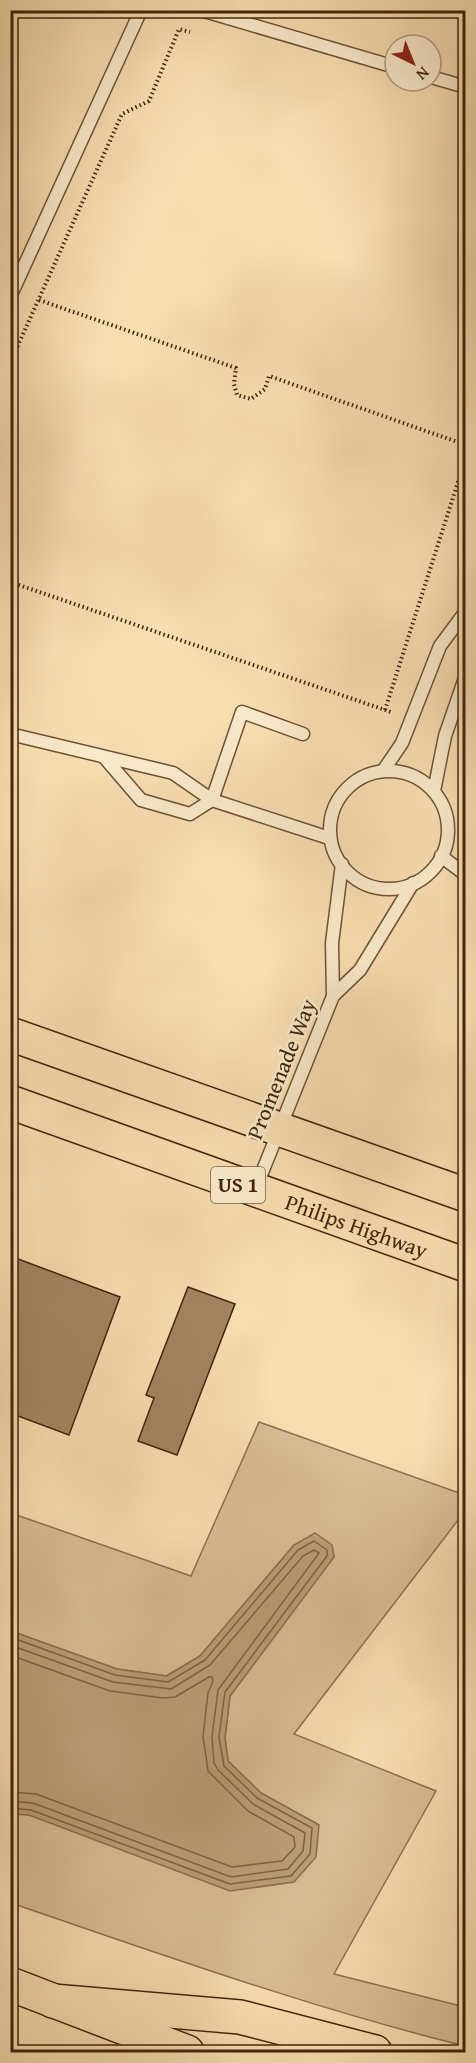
<svg xmlns="http://www.w3.org/2000/svg" width="476" height="2063" viewBox="0 0 476 2063" font-family="'Gentium Book Plus',serif">
	<rect width="100%" height="100%" fill="#f7deb1"/>
	<filter id="stains"><feTurbulence type="fractalNoise" baseFrequency=".00333" numOctaves="4"/><feColorMatrix values="0 0 0 0 .2 0 0 0 0 .09 0 0 0 0 .02 0 0 0 .5 -.17"/></filter>
	<radialGradient id="worn" r=".72"><stop offset=".6" stop-color="#630" stop-opacity="0"/><stop offset="1" stop-color="#630" stop-opacity=".3"/></radialGradient>
	<path fill="#d8be95" stroke="#8e7150" stroke-width="1.5" d="M 259,1422 L 465,1495 L 465,1511 L 294,1734 L 436,1791 L 334,1974 L 465,2007 L 465,2046 C 311,2008 161,1954 11,1903 L 11,1814 L 319,1825 L 261,1793 L 228,1761 L 225,1738 L 230,1696 L 334,1556 L 294,1545 L 200,1656 L 166,1676 L 117,1669 L 11,1631 L 11,1513 L 191,1576 Z"/>
	<path fill="#ba9f78" stroke="#8a6e4c" stroke-width="1.5" d="M 315,1533 L 332,1545 L 334,1557 L 230,1696 L 225,1738 L 228,1761 L 261,1793 L 319,1825 L 316,1857 L 294,1882 L 230,1891 L 29,1815 L 11,1814 L 11,1631 L 117,1669 L 167,1676 L 200,1656 L 294,1545 Z"/>
	<g fill="none" stroke-linecap="round" stroke-linejoin="round">
		<g stroke="#7e6241" stroke-width="1.5">
			<path d="M 10,1637 L 115,1675 L 168,1682 L 205,1660 L 298,1550 L 314,1541 L 327,1550 L 327,1556 L 225,1692 L 219,1737 L 224,1766 L 257,1798 L 312,1828 L 310,1854 L 291,1876 L 230,1884 L 31,1810 L 10,1808"/>
			<path d="M 10,1645 L 113,1682 L 171,1689 L 210,1665 L 303,1556 L 314,1550 L 319,1553 L 218,1690 L 212,1737 L 214,1763 L 218,1770 L 253,1804 L 305,1833 L 303,1851 L 288,1869 L 231,1877 L 33,1803 L 10,1801"/>
			<path d="M 10,1655 L 110,1691 L 163,1698 L 175,1697 L 209,1677 L 212,1677 L 213,1681 L 208,1693 L 203,1736 L 208,1771 L 248,1811 L 294,1837 L 295,1847 L 282,1861 L 232,1867 L 36,1794 L 10,1792"/>
		</g>
	</g>
	<g fill="#a18561" stroke="#43240a" stroke-width="1.5">
		<path d="M 10,1256 L 120,1297 L 69,1435 L 10,1413 Z"/>
		<path d="M 188,1287 L 235,1304 L 177,1455 L 138,1441 L 154,1398 L 146,1395 Z"/>
	</g>
	<g fill="none" stroke-linecap="round" stroke-linejoin="round">
		<defs>
			<g id="service">
				<path d="M 201,10 L 395,67"/>
				<path d="M 431,77 L 466,87"/>
				<path d="M 10,297 L 141,10"/>
				<path d="M 10,734 L 173,773 L 212,800 L 329,838"/>
				<path d="M 104,757 L 141,800 L 190,814 L 212,800 L 242,712 L 303,734"/>
				<path d="M 383,771 L 402,743 L 440,646 L 466,611"/>
				<circle cx="389" cy="830" r="59"/>
				<path d="M 434,791 L 445,736 L 466,675"/>
				<path d="M 441,856 L 466,875"/>
				<path d="M 333,996 L 360,970 L 413,883"/>
				<path d="M 255,1190 L 333,996 L 332,943 L 342,864"/>
			</g>
			<g id="primary">
				<path d="M 10,1034 L 466,1195"/>
				<path id="s1" d="M 10,1102 L 466,1265"/>
			</g>
			<g id="motorway">
				<path d="M 10,1984 L 187,2052"/>
				<path d="M 53,2001 L 240,2017 L 375,2052"/>
			</g>
		</defs>
		<use href="#service" stroke="#705234" stroke-width="15"/>
		<use href="#primary" stroke="#43240a" stroke-width="36"/>
		<use href="#motorway" stroke="#43240a" stroke-width="36"/>
		<g stroke="#43240a" stroke-width="4" stroke-dasharray="1.5 3" stroke-linecap="butt">
			<path d="M 39,300 L 236,368 L 234,384 L 237,395 L 251,399 L 265,389 L 269,376 L 466,445"/>
			<path d="M 10,363 L 122,114 L 149,101 L 179,29 L 190,32"/>
			<path d="M 10,582 L 391,712"/>
			<path d="M 385,710 L 466,457"/>
			<path d="M 466,771 L 462,783 L 466,800"/>
		</g>
		<use href="#service" stroke="#faeacc" stroke-width="12"/>
		<use href="#primary" stroke="#f7deb1" stroke-width="33"/>
		<use href="#motorway" stroke="#f7deb1" stroke-width="33"/>
	</g>
	<g text-anchor="middle" stroke-width="5" stroke-linejoin="round" paint-order="stroke">
		<rect fill="#faeacc" stroke="#7a5f44" stroke-width="1.5" x="211" y="1167" width="54" height="36" rx="4.5"/>
		<g font-size="21" font-weight="bold" fill="#43240a">
			<text x="238" y="1192">US 1</text>
		</g>
		<g font-size="22" fill="#43240a" stroke="#faeacc">
			<text transform="translate(281 1069) rotate(-68)" y="8">Promenade Way</text>
			<text dy="8" stroke="none"><textPath href="#s1" startOffset="368">Philips Highway</textPath></text>
		</g>
	</g>
	<rect width="476" height="2063" fill="none" stroke="#f7deb1" stroke-width="36"/>
	<rect x="12" y="12" width="452" height="2039" fill="none" stroke="#43240a" stroke-width="3"/>
	<rect x="18" y="18" width="440" height="2027" fill="none" stroke="#43240a" stroke-width="1.5"/>
	<g transform="translate(413 63) rotate(137)"><circle r="28" fill="#faeacc" stroke="#b19b7e" stroke-width="1.5"/>
	<path d="M0-4.5L10 22L0 15L-10 22Z" fill="#8f2418"/>
	<text y="-9" font-size="16" font-weight="bold" text-anchor="middle" fill="#43240a">N</text>
	</g>
	<rect width="100%" height="100%" filter="url(#stains)"/>
	<rect width="100%" height="100%" fill="url(#worn)"/>
</svg>
